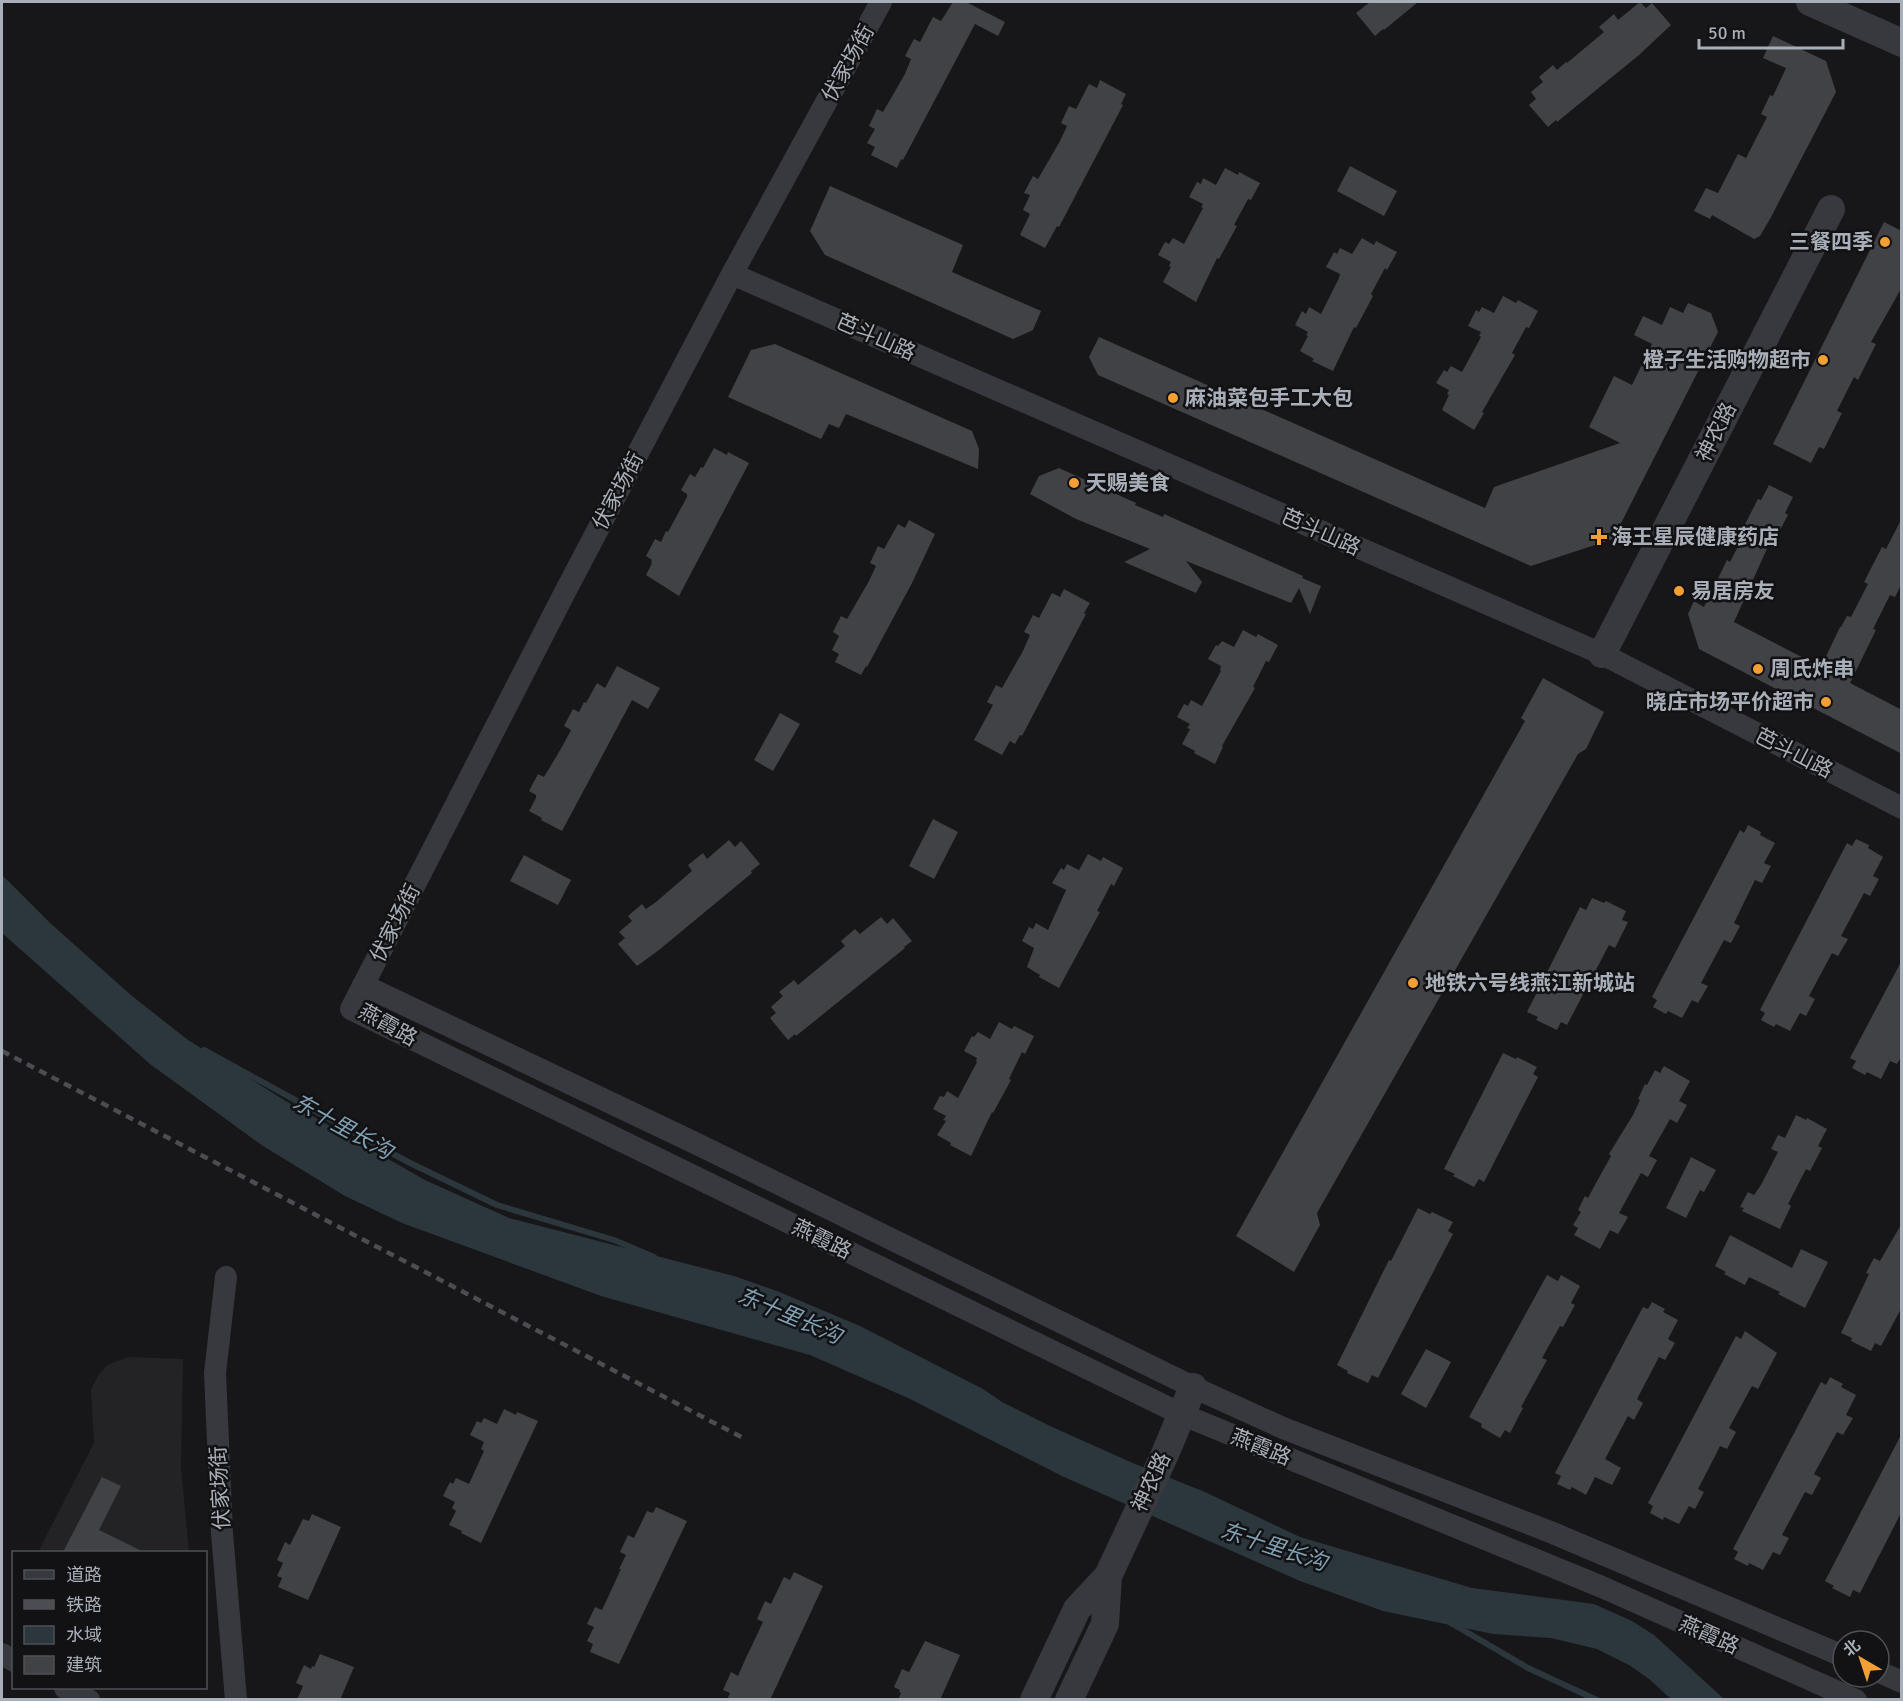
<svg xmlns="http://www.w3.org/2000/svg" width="1903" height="1701" viewBox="0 0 1903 1701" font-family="Signika,'Noto Sans SC',sans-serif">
	<rect width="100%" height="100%" fill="#171719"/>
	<path fill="#232326" d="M 129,1357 L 183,1359 L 181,1468 L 189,1552 L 38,1552 L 94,1443 L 91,1390 L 99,1374 L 109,1364 Z"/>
	<path fill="#2c373d" d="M 2,875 L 49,922 L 132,996 L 188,1040 L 284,1100 L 425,1180 L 509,1218 L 734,1276 L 777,1291 L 860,1326 L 983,1389 L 1002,1402 L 1050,1426 L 1135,1464 L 1205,1492 L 1300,1537 L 1472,1588 L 1594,1604 L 1632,1621 L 1654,1635 L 1724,1699 L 1671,1699 L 1649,1679 L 1629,1665 L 1597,1649 L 1551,1638 L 1493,1634 L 1383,1611 L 1300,1581 L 1064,1477 L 908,1398 L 810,1355 L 601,1296 L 402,1223 L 345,1196 L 263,1146 L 150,1064 L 2,933 Z"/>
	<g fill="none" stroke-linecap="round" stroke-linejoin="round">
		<g stroke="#2c373d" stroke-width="6">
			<path d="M 204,1050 L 408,1162 L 497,1205 L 614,1240 L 654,1257"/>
			<path d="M 1451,1623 L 1528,1668 L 1597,1700"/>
		</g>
	</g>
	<g fill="#414246">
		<path d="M 953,2 L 966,2 L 1005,22 L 998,36 L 975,24 L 903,160 L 901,159 L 897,168 L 871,155 L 875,147 L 867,143 L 875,129 L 869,126 L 877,109 L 883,112 L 905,74 L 911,59 L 905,56 L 914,39 L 920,42 L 933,17 L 941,21 Z"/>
		<path d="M 1370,2 L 1418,2 L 1384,30 L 1383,29 L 1375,36 L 1356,13 Z"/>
		<path d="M 1640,2 L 1646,8 L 1652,3 L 1671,25 L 1639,55 L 1557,122 L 1556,120 L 1548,127 L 1529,105 L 1536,99 L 1531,92 L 1543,82 L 1539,77 L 1553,65 L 1557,70 L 1566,62 L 1567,63 L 1604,32 L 1599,27 L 1614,14 L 1618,20 Z"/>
		<path d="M 1773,36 L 1826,61 L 1836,92 L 1770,219 L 1760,236 L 1754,239 L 1712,215 L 1710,219 L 1694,211 L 1706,188 L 1718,193 L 1738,154 L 1746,158 L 1767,117 L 1761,114 L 1770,95 L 1773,96 L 1786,68 L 1763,58 Z"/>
		<path d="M 1100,80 L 1126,94 L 1121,104 L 1123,105 L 1059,227 L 1057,226 L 1045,248 L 1020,235 L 1030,214 L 1023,210 L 1030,195 L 1024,193 L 1033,176 L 1038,179 L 1060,141 L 1067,126 L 1061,123 L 1069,106 L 1076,109 L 1089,84 L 1097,88 Z"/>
		<path d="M 1350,166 L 1397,191 L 1384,216 L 1337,191 Z"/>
		<path d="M 1225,168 L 1238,175 L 1239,172 L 1260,183 L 1251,200 L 1248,199 L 1234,225 L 1237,226 L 1219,259 L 1217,258 L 1196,302 L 1163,282 L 1171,267 L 1169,266 L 1171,262 L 1158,255 L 1165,242 L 1169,244 L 1173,238 L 1184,244 L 1203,208 L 1201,207 L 1203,204 L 1189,197 L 1197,182 L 1201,184 L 1203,178 L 1216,185 Z"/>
		<path d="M 830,186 L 963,245 L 952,272 L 1041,311 L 1033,330 L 1013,339 L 825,255 L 810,231 Z"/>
		<path d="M 1884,222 L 1902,231 L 1902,287 L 1871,342 L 1876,344 L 1858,380 L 1854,377 L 1837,411 L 1842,413 L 1824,449 L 1819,447 L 1811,463 L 1773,444 Z"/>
		<path d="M 1362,238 L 1374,245 L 1376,241 L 1397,252 L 1387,270 L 1385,268 L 1371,294 L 1373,296 L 1356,328 L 1354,327 L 1333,371 L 1312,361 L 1314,359 L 1300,351 L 1308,336 L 1306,335 L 1308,332 L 1295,325 L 1302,311 L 1306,314 L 1309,307 L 1321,314 L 1339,278 L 1340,274 L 1326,267 L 1334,252 L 1337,254 L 1340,248 L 1352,254 Z"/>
		<path d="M 1503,296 L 1516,303 L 1518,300 L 1538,311 L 1529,328 L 1526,327 L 1512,353 L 1515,355 L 1482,412 L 1484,413 L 1474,430 L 1442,410 L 1449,395 L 1447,394 L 1449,390 L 1436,383 L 1444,370 L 1447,372 L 1451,366 L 1462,372 L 1481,337 L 1479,336 L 1481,332 L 1468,326 L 1476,310 L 1479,312 L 1482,307 L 1494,313 Z"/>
		<path d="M 1688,303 L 1711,313 L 1718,332 L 1613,539 L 1531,566 L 1098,375 L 1089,357 L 1099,337 L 1485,508 L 1494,487 L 1620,443 L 1589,427 L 1614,376 L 1632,385 L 1652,344 L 1634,335 L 1643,316 L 1662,325 L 1670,307 L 1683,313 Z"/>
		<path d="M 775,344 L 972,431 L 979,449 L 978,469 L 846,414 L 839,428 L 829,424 L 821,439 L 728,397 L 751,350 Z"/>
		<path d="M 714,448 L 727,455 L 728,452 L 749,463 L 679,596 L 646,575 L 652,563 L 651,562 L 652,560 L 646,556 L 655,539 L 661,542 L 666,531 L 668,532 L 687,497 L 687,494 L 681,490 L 690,474 L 695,477 L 701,467 L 703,468 Z"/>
		<path d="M 1059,468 L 1136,503 L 1135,505 L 1163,517 L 1164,514 L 1303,576 L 1302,578 L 1321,586 L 1310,614 L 1299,588 L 1291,603 L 1186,561 L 1202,582 L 1196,593 L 1124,562 L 1150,549 L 1076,519 L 1030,494 L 1039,476 Z"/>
		<path d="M 1769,485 L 1793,497 L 1785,513 L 1788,515 L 1773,543 L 1770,542 L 1734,622 L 1821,667 L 1840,627 L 1841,627 L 1847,616 L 1851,617 L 1868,584 L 1864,582 L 1882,547 L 1886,549 L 1902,518 L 1902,583 L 1895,597 L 1890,595 L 1873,629 L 1876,630 L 1850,683 L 1902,710 L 1902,754 L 1699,649 L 1688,614 L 1694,601 L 1704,607 L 1727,560 L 1730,562 L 1746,531 L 1742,530 L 1758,499 L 1761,500 Z"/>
		<path d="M 909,520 L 935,534 L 912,583 L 867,667 L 866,666 L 861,675 L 835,662 L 839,654 L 832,650 L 839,636 L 833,632 L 841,616 L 847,619 L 869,581 L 876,566 L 870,563 L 878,546 L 884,549 L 898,524 L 905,528 Z"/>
		<path d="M 1064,589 L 1090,603 L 1084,613 L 1086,614 L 1022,736 L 1020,735 L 1015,744 L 1010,741 L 1002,755 L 974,740 L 993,705 L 987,702 L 996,685 L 1002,688 L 1023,651 L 1030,635 L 1024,632 L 1033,615 L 1039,618 L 1052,593 L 1060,597 Z"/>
		<path d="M 1243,630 L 1256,637 L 1258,634 L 1278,645 L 1269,662 L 1266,661 L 1253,687 L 1255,688 L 1222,746 L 1223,747 L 1215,764 L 1194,753 L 1195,751 L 1182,744 L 1190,729 L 1187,728 L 1190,724 L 1177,717 L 1184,704 L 1188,706 L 1191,700 L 1202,706 L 1221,671 L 1220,670 L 1221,666 L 1208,659 L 1216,645 L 1218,646 L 1222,641 L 1234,647 Z"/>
		<path d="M 617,666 L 660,688 L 648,709 L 632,700 L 562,831 L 541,820 L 542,818 L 529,811 L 536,798 L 536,795 L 529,791 L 538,774 L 544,777 L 562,747 L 571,730 L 564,726 L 573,709 L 579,712 L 584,702 L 586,703 L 597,683 L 605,688 Z"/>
		<path d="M 1543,678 L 1604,712 L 1586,749 L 1578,754 L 1317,1213 L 1320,1225 L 1294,1272 L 1236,1236 L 1525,721 L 1521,718 Z"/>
		<path d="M 780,713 L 800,724 L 773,771 L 754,760 Z"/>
		<path d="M 933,819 L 958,832 L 934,879 L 909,866 Z"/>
		<path d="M 1748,825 L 1761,832 L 1760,835 L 1775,843 L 1764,863 L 1771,866 L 1762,883 L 1755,880 L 1734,923 L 1740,926 L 1731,943 L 1724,940 L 1701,983 L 1708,986 L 1698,1003 L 1692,1000 L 1682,1018 L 1668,1011 L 1666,1014 L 1653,1007 L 1657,1000 L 1652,997 L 1740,830 L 1744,833 Z"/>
		<path d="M 1856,839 L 1869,845 L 1868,848 L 1883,857 L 1873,876 L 1879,879 L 1870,896 L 1864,893 L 1841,936 L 1848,939 L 1838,956 L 1832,953 L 1809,996 L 1815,999 L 1806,1016 L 1800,1013 L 1790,1031 L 1776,1024 L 1774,1027 L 1761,1020 L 1765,1013 L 1760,1010 L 1847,843 L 1852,846 Z"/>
		<path d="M 729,840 L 735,847 L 741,841 L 760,864 L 751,871 L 752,873 L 659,950 L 637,966 L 618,944 L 625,938 L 619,932 L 632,921 L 628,916 L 642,904 L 646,909 L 656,902 L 692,871 L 688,865 L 703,853 L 707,859 Z"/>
		<path d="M 1088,854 L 1101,861 L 1103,857 L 1123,868 L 1114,886 L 1111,884 L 1097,911 L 1100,912 L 1059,988 L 1039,977 L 1040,975 L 1027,967 L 1034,948 L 1022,941 L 1029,927 L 1033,929 L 1036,923 L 1048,930 L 1066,890 L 1052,883 L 1061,868 L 1064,870 L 1067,864 L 1079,870 Z"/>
		<path d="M 524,855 L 571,880 L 558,905 L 510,881 Z"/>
		<path d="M 1592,898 L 1604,903 L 1606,901 L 1626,911 L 1622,920 L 1628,922 L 1615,948 L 1609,945 L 1567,1025 L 1561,1022 L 1557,1030 L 1536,1020 L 1538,1017 L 1527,1012 L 1580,907 L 1586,910 Z"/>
		<path d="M 881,917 L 887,924 L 893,918 L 912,941 L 904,947 L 905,948 L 796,1036 L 795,1034 L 788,1040 L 770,1018 L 776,1013 L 771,1007 L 783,996 L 779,992 L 794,980 L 798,985 L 833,956 L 845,946 L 841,941 L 855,929 L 860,934 Z"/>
		<path d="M 1902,960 L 1902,1055 L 1897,1064 L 1890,1061 L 1881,1079 L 1867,1072 L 1865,1075 L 1852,1068 L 1856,1061 L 1850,1058 Z"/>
		<path d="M 999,1022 L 1012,1029 L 1014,1026 L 1034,1036 L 1025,1054 L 1022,1052 L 1009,1079 L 1011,1080 L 993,1113 L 992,1112 L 971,1156 L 950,1145 L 951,1143 L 937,1135 L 946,1121 L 943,1120 L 946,1116 L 933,1109 L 940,1096 L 944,1097 L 947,1091 L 958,1098 L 977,1062 L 976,1061 L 977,1058 L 964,1051 L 972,1036 L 974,1037 L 978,1032 L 990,1039 Z"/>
		<path d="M 1503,1053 L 1516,1059 L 1517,1057 L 1537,1067 L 1533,1074 L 1538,1077 L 1484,1182 L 1479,1179 L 1474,1187 L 1453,1176 L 1455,1174 L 1444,1169 Z"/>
		<path d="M 1664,1066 L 1690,1081 L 1679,1101 L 1687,1105 L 1677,1123 L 1670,1119 L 1649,1156 L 1657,1160 L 1648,1177 L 1641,1173 L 1619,1213 L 1628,1217 L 1618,1234 L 1610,1230 L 1600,1249 L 1574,1235 L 1578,1228 L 1573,1225 L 1581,1212 L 1578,1210 L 1585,1196 L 1588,1198 L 1596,1183 L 1611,1156 L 1609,1154 L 1633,1115 L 1640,1100 L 1638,1099 L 1645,1084 L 1647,1085 L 1655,1070 L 1660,1073 Z"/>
		<path d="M 1796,1115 L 1806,1120 L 1807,1118 L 1827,1129 L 1818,1146 L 1822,1148 L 1810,1171 L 1806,1169 L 1788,1204 L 1791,1206 L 1780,1229 L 1742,1211 L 1744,1208 L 1740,1207 L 1748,1192 L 1754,1195 L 1761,1185 L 1778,1152 L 1771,1149 L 1778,1135 L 1785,1138 Z"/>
		<path d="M 1691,1157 L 1716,1170 L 1704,1192 L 1700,1190 L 1686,1218 L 1666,1208 Z"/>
		<path d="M 1418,1208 L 1430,1214 L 1432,1212 L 1453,1222 L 1448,1231 L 1453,1234 L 1378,1378 L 1372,1375 L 1368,1383 L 1347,1373 L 1348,1371 L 1337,1365 L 1389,1260 L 1391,1261 Z"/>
		<path d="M 1902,1223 L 1902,1307 L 1881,1346 L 1875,1343 L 1871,1351 L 1851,1341 L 1852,1338 L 1841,1333 L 1869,1274 L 1866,1273 L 1874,1258 L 1880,1261 Z"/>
		<path d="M 1730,1235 L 1792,1268 L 1801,1249 L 1828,1262 L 1805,1308 L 1778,1294 L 1780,1292 L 1749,1277 L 1745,1285 L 1724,1274 L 1726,1272 L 1715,1266 Z"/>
		<path d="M 1547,1275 L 1558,1281 L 1561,1275 L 1580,1286 L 1571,1303 L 1575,1305 L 1563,1327 L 1560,1326 L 1542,1358 L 1547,1360 L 1521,1407 L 1523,1408 L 1510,1433 L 1505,1430 L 1500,1438 L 1481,1427 L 1482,1424 L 1469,1417 Z"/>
		<path d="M 1652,1302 L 1665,1309 L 1663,1312 L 1678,1320 L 1668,1339 L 1675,1343 L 1665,1360 L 1659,1357 L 1637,1399 L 1643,1403 L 1634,1420 L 1628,1416 L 1605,1459 L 1621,1468 L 1612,1485 L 1595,1477 L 1586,1495 L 1572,1487 L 1570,1490 L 1557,1484 L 1561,1476 L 1555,1473 L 1643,1307 L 1648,1309 Z"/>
		<path d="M 1745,1331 L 1777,1353 L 1758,1389 L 1752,1386 L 1729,1428 L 1736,1432 L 1727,1449 L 1720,1446 L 1713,1460 L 1698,1489 L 1704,1492 L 1695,1509 L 1689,1506 L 1679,1524 L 1664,1517 L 1663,1520 L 1650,1513 L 1653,1506 L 1648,1503 L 1736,1336 L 1741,1339 Z"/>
		<path d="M 1426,1349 L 1451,1362 L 1426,1408 L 1401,1394 Z"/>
		<path d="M 1830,1377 L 1843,1384 L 1841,1387 L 1856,1395 L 1846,1415 L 1853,1418 L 1843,1435 L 1837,1432 L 1814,1474 L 1821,1478 L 1812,1495 L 1805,1492 L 1782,1535 L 1789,1538 L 1780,1555 L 1773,1552 L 1763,1570 L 1749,1563 L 1748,1566 L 1734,1559 L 1738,1552 L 1733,1549 L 1821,1382 L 1826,1385 Z"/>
		<path d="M 504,1409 L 516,1415 L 517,1412 L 538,1421 L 481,1543 L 461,1533 L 462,1531 L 449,1525 L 456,1511 L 452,1508 L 455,1502 L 443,1496 L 450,1482 L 453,1484 L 456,1478 L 469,1484 L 484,1451 L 481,1449 L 484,1442 L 470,1435 L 477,1421 L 481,1423 L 484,1418 L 497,1424 Z"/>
		<path d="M 1902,1433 L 1902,1511 L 1860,1593 L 1853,1590 L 1850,1597 L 1832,1588 L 1834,1586 L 1825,1581 Z"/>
		<path d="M 102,1477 L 121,1486 L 99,1530 L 144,1552 L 63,1552 Z"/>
		<path d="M 656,1507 L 687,1521 L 619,1664 L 590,1652 L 593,1644 L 587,1641 L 594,1627 L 587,1624 L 595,1607 L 602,1610 L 621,1569 L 619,1569 L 626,1555 L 620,1552 L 628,1535 L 634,1538 L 647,1511 L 653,1513 Z"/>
		<path d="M 312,1514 L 341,1527 L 308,1600 L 278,1587 L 282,1578 L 277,1576 L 283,1563 L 277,1560 L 285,1542 L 290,1545 L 303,1519 L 309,1521 Z"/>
		<path d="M 794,1572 L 823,1586 L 770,1700 L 727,1700 L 730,1693 L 723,1690 L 731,1672 L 738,1676 L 745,1660 L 763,1622 L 757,1619 L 765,1601 L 771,1604 L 784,1577 L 790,1580 Z"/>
		<path d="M 925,1641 L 960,1655 L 940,1700 L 898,1700 L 901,1693 L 899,1692 L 900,1690 L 894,1687 L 902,1669 L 909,1672 Z"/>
		<path d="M 320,1654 L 354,1667 L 340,1700 L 297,1700 L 303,1686 L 296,1683 L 304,1665 L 311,1669 L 312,1666 L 314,1667 Z"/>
	</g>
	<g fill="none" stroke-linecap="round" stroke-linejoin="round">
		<g stroke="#38393e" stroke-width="22">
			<path d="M 881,2 L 732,274 L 564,594 L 351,1009 L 1181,1414 L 1602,1587 L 1856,1700"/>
			<path d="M 732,274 L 1602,654 L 1902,808"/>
			<path d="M 363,985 L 693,1142 L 1193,1387 L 1283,1428 L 1553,1533 L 1843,1656"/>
			<path d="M 226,1277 L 215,1373 L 222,1533 L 236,1700"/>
			<path d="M 2,1654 L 14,1661"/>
			<path d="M 1879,1672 L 1902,1682"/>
			<path d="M 65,1688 L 89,1700"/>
		</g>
		<g stroke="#38393e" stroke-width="28">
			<path d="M 1810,2 L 1902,43"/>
			<path d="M 1602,654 L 1831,209"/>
			<path d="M 1034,1700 L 1077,1609 L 1108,1576 L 1165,1454 L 1193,1387"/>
			<path d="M 1069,1700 L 1105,1624 L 1108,1576"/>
		</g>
		<path stroke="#4b4d53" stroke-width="4.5" stroke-dasharray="8 6" stroke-linecap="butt" d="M 2,1051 L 745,1439"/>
	</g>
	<g fill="#f2a035" stroke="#121214" stroke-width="2">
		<circle cx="1885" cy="242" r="6"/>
		<circle cx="1823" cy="360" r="6"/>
		<circle cx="1173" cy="398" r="6"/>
		<circle cx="1074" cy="483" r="6"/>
		<path d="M1596 528h6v6h6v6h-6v6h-6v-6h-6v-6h6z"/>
		<circle cx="1679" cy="591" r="6"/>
		<circle cx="1758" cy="669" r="6"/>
		<circle cx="1826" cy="702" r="6"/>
		<circle cx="1413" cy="983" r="6"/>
	</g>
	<g text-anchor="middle" stroke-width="5" stroke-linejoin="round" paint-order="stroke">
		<g font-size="21" fill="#a9afb8" stroke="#121214">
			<text transform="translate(848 63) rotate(-61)" y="7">伏家场街</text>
			<text transform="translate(876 337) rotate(24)" y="7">芭斗山路</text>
			<text transform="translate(1716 432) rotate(-63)" y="7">神农路</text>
			<text transform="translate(618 491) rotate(-62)" y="7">伏家场街</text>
			<text transform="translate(1321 532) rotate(24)" y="7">芭斗山路</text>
			<text transform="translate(1794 753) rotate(27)" y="7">芭斗山路</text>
			<text transform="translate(395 923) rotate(-63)" y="7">伏家场街</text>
			<text transform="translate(388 1025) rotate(29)" y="7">燕霞路</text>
			<text transform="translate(822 1239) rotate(26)" y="7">燕霞路</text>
			<text transform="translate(1261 1447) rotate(22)" y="7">燕霞路</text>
			<text transform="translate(1151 1482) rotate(-65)" y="7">神农路</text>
			<text transform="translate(220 1488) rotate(-93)" y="7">伏家场街</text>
			<text transform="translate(1709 1635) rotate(24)" y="7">燕霞路</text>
		</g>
		<g font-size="21" font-weight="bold" fill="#a9afb8" stroke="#121214" text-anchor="start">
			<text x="1873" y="249" text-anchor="end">三餐四季</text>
			<text x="1811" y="367" text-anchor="end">橙子生活购物超市</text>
			<text x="1185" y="405">麻油菜包手工大包</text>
			<text x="1086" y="490">天赐美食</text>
			<text x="1611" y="544">海王星辰健康药店</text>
			<text x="1691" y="598">易居房友</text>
			<text x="1770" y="676">周氏炸串</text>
			<text x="1814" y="709" text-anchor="end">晓庄市场平价超市</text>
			<text x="1425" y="990">地铁六号线燕江新城站</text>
		</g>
		<g font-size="22" font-style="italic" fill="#80a0b3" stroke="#121214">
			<text transform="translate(343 1126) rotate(29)" y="8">东十里长沟</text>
			<text transform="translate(790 1315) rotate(23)" y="8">东十里长沟</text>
			<text transform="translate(1274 1546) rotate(18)" y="8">东十里长沟</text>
		</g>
	</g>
	<rect width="1903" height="1701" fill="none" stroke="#a9afb8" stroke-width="6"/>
	<rect x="12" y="1551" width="195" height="138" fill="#121214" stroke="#4e5156" stroke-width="1.5"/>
	<rect x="24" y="1570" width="30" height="9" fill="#38393e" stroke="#4e5156" stroke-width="1.5"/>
	<text x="66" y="1581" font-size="18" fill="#a9afb8">道路</text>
	<rect x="24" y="1600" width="30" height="9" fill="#4b4d53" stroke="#4e5156" stroke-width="1.5"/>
	<text x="66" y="1611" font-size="18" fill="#a9afb8">铁路</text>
	<rect x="24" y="1626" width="30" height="18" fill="#2c373d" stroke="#4e5156" stroke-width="1.5"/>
	<text x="66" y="1641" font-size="18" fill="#a9afb8">水域</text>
	<rect x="24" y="1656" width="30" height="18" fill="#414246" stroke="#4e5156" stroke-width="1.5"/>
	<text x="66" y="1671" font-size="18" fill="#a9afb8">建筑</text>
	<g transform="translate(1861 1659) rotate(321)"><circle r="28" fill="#121214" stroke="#4e5156" stroke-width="1.5"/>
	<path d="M0-4.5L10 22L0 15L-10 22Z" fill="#f2a035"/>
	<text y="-9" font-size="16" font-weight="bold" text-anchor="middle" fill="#a9afb8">北</text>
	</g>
	<path d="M1699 39v9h144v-9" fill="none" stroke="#a9afb8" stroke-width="3"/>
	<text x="1708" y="39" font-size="18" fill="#a9afb8" stroke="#121214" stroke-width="4.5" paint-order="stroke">50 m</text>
</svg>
